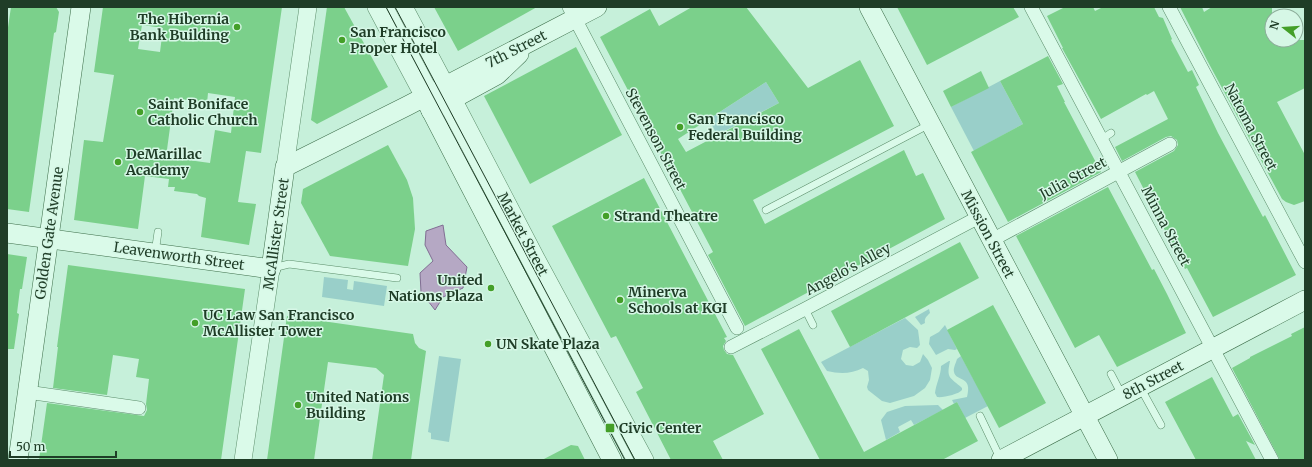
<svg xmlns="http://www.w3.org/2000/svg" width="1312" height="467" viewBox="0 0 1312 467" font-family="Merriweather,serif">
	<rect width="100%" height="100%" fill="#c6f0da"/>
	<g fill="#99cfc9">
		<path d="M 1000,81 L 1023,124 L 974,151 L 951,107 Z"/>
		<path d="M 766,82 L 779,103 L 717,135 L 709,119 Z"/>
		<path d="M 324,277 L 348,280 L 347,289 L 353,290 L 354,281 L 387,286 L 384,306 L 322,297 Z"/>
		<path d="M 929,309 L 930,313 C 927,316 924,318 925,323 L 921,325 L 915,317 Z"/>
		<path d="M 905,318 L 918,330 L 920,345 L 917,348 L 910,347 L 903,350 L 901,359 L 906,365 L 913,366 L 920,362 L 923,354 L 928,360 L 932,368 L 930,380 L 925,388 L 914,396 L 890,403 L 882,401 L 868,390 L 867,387 L 869,380 L 868,371 L 863,368 C 851,374 840,374 827,371 L 821,362 Z"/>
		<path d="M 945,325 L 957,349 L 955,350 L 948,349 L 936,355 L 929,344 L 930,337 L 939,332 Z"/>
		<path d="M 439,356 L 461,359 L 449,442 L 431,439 L 431,433 L 428,432 Z"/>
		<path d="M 961,356 L 988,406 L 965,418 L 957,402 L 954,404 L 952,400 L 967,397 C 973,375 956,382 954,372 C 953,368 956,363 957,359 Z"/>
		<path d="M 949,361 L 950,361 C 946,379 950,377 962,388 L 962,390 C 959,394 943,398 937,397 L 935,393 C 936,384 941,375 941,366 Z"/>
		<path d="M 938,405 L 943,410 L 914,425 L 911,420 L 898,427 L 900,432 L 886,440 L 881,420 L 887,412 L 905,406 Z"/>
	</g>
	<path fill="#b5a8c4" stroke="#816e93" d="M 443,225 L 446,245 L 467,267 L 463,288 L 443,297 L 435,310 L 421,292 L 420,273 L 433,261 L 425,245 L 426,231 Z"/>
	<g fill="#7bd08b" fill-rule="evenodd">
		<path d="M 11,7 L 56,7 L 59,12 L 56,32 L 54,33 L 29,212 L 7,209 L 7,34 Z"/>
		<path d="M 103,7 L 282,7 L 261,153 L 246,151 L 238,202 L 256,204 L 249,245 L 201,237 L 206,198 L 199,196 L 197,194 L 174,191 L 175,187 L 168,187 L 169,179 L 145,176 L 138,229 L 74,220 L 84,140 L 103,142 L 114,75 L 94,72 ZM 142,25 L 163,28 L 160,52 L 138,49 ZM 208,93 L 235,97 L 231,133 L 215,130 L 210,163 L 166,157 L 174,98 L 207,103 Z"/>
		<path d="M 327,7 L 344,7 L 388,87 L 317,124 L 311,120 Z"/>
		<path d="M 434,7 L 537,7 L 458,51 Z"/>
		<path d="M 692,7 L 746,7 L 808,88 L 860,60 L 894,126 L 753,200 L 765,224 L 904,150 L 916,176 L 923,173 L 945,219 L 745,326 L 708,255 L 713,252 L 600,37 L 650,9 L 659,26 ZM 766,82 L 779,103 L 686,152 L 678,139 Z"/>
		<path d="M 897,7 L 1013,7 L 1019,17 L 927,65 Z"/>
		<path d="M 1065,7 L 1093,7 L 1095,11 L 1103,7 L 1154,7 L 1159,17 L 1163,18 L 1172,39 L 1171,40 L 1188,72 L 1192,70 L 1199,85 L 1196,87 L 1218,133 L 1263,217 L 1265,215 L 1296,275 L 1213,317 L 1187,268 L 1185,269 L 1179,258 L 1135,172 L 1174,151 L 1178,145 L 1177,140 L 1171,136 L 1166,137 L 1122,161 L 1115,147 L 1168,119 L 1154,91 L 1147,95 L 1146,94 L 1101,119 L 1062,48 L 1063,48 L 1047,16 Z"/>
		<path d="M 1180,7 L 1202,7 L 1204,12 L 1212,7 L 1272,7 L 1272,40 L 1305,40 L 1305,88 L 1277,102 L 1305,155 L 1305,201 L 1294,205 L 1286,202 L 1282,199 L 1208,62 Z"/>
		<path d="M 576,47 L 622,135 L 530,184 L 484,96 Z"/>
		<path d="M 1048,56 L 1063,84 L 1057,86 L 1065,102 L 1064,102 L 1101,172 L 1008,222 L 971,152 L 1023,124 L 1000,81 Z"/>
		<path d="M 981,71 L 989,88 L 951,107 L 943,91 Z"/>
		<path d="M 388,145 L 407,180 L 413,198 L 415,229 L 408,266 L 330,256 L 301,203 L 303,189 Z"/>
		<path d="M 644,178 L 727,337 L 724,338 L 726,341 L 723,346 L 724,350 L 727,354 L 733,355 L 764,414 L 713,441 L 723,460 L 671,460 L 636,392 L 643,388 L 616,336 L 611,338 L 552,226 Z"/>
		<path d="M 1108,187 L 1152,270 L 1154,269 L 1167,294 L 1186,333 L 1117,367 L 1099,335 L 1075,348 L 1016,236 Z"/>
		<path d="M 960,242 L 979,278 L 850,347 L 831,311 Z"/>
		<path d="M 7,254 L 27,257 L 22,289 L 20,289 L 17,313 L 19,314 L 14,349 L 7,349 Z"/>
		<path d="M 68,265 L 245,289 L 221,460 L 39,460 L 47,403 L 144,416 L 147,410 L 146,404 L 149,379 L 136,377 L 139,359 L 113,355 L 107,395 L 53,388 L 58,347 L 57,347 Z"/>
		<path d="M 993,305 L 1046,403 L 999,428 L 947,330 Z"/>
		<path d="M 287,316 L 413,334 L 415,343 L 419,348 L 426,351 L 411,460 L 372,460 L 384,375 L 376,368 L 328,362 L 314,460 L 267,460 Z"/>
		<path d="M 1305,327 L 1305,460 L 1280,460 L 1232,368 L 1250,358 L 1250,357 L 1292,336 L 1291,334 Z"/>
		<path d="M 799,329 L 864,452 L 957,402 L 978,441 L 942,460 L 820,460 L 761,349 Z"/>
		<path d="M 1212,377 L 1233,417 L 1238,414 L 1255,445 L 1246,441 L 1256,460 L 1196,460 L 1165,402 Z"/>
		<path d="M 571,445 L 578,446 L 585,460 L 542,460 Z"/>
	</g>
	<g fill="none" stroke-linecap="round" stroke-linejoin="round">
		<defs>
			<g id="service">
				<path d="M 390,7 L 434,90"/>
				<path d="M 443,106 L 630,460"/>
				<path d="M 1102,139 L 1111,133"/>
				<path d="M 766,210 L 930,124"/>
				<path d="M 155,253 L 158,232"/>
				<path d="M 273,268 L 289,264 L 397,278"/>
				<path d="M 805,309 L 813,325"/>
				<path d="M 1111,374 L 1122,395"/>
				<path d="M 1140,387 L 1161,425"/>
				<path d="M 980,416 L 1001,460"/>
			</g>
			<g id="minor">
				<path d="M 569,7 L 737,328"/>
				<path d="M 1031,7 L 1272,460"/>
				<path d="M 1169,7 L 1305,262"/>
				<path d="M 992,240 L 1170,144"/>
				<path d="M 731,347 L 805,309 L 979,217"/>
				<path d="M 27,392 L 139,408"/>
			</g>
			<g id="tertiary">
				<path d="M 376,7 L 424,97"/>
				<path d="M 404,7 L 446,86"/>
				<path d="M 453,99 L 537,260 L 645,460"/>
				<path d="M 285,167 L 308,7"/>
				<path d="M 243,460 L 271,269"/>
			</g>
			<g id="secondary">
				<path d="M 869,7 L 1108,460"/>
				<path d="M 424,97 L 612,460"/>
				<path d="M 431,111 L 497,75 L 519,54"/>
				<path d="M 7,233 L 271,269 L 285,167 L 407,106 L 597,7"/>
				<path d="M 18,460 L 81,7"/>
				<path d="M 1001,460 L 1305,300"/>
			</g>
		</defs>
		<use href="#service" stroke="#5b8d6a" stroke-width="8"/>
		<use href="#minor" stroke="#5b8d6a" stroke-width="14"/>
		<use href="#tertiary" stroke="#5b8d6a" stroke-width="18"/>
		<use href="#secondary" stroke="#3e6f4b" stroke-width="20"/>
		<use href="#service" stroke="#dafae9" stroke-width="7"/>
		<use href="#minor" stroke="#dafae9" stroke-width="13"/>
		<use href="#tertiary" stroke="#dafae9" stroke-width="17"/>
		<use href="#secondary" stroke="#dafae9" stroke-width="19"/>
		<g stroke="#1f3d27" stroke-width="1">
			<path d="M 386,7 L 625,460"/>
			<path d="M 395,7 L 635,460"/>
		</g>
	</g>
	<g fill="#449f28" stroke="#d6f7e6" stroke-width="1.5">
		<circle cx="237" cy="27" r="4"/>
		<circle cx="342" cy="40" r="4"/>
		<circle cx="140" cy="112" r="4"/>
		<circle cx="680" cy="127" r="4"/>
		<circle cx="118" cy="162" r="4"/>
		<circle cx="606" cy="216" r="4"/>
		<circle cx="491" cy="288" r="4"/>
		<circle cx="620" cy="300" r="4"/>
		<circle cx="195" cy="323" r="4"/>
		<circle cx="488" cy="344" r="4"/>
		<circle cx="298" cy="405" r="4"/>
		<rect x="605" y="423" width="10" height="10" rx="2"/>
	</g>
	<g text-anchor="middle" stroke-width="3" stroke-linejoin="round" paint-order="stroke">
		<g font-size="14" font-weight="bold" fill="#1f3d27" stroke="#d6f7e6" text-anchor="start">
			<text x="229" y="24" text-anchor="end">The Hibernia<tspan x="229" dy="16">Bank Building</tspan></text>
			<text x="350" y="37">San Francisco<tspan x="350" dy="16">Proper Hotel</tspan></text>
			<text x="148" y="109">Saint Boniface<tspan x="148" dy="16">Catholic Church</tspan></text>
			<text x="688" y="124">San Francisco<tspan x="688" dy="16">Federal Building</tspan></text>
			<text x="126" y="159">DeMarillac<tspan x="126" dy="16">Academy</tspan></text>
			<text x="614" y="221">Strand Theatre</text>
			<text x="483" y="285" text-anchor="end">United<tspan x="483" dy="16">Nations Plaza</tspan></text>
			<text x="628" y="297">Minerva<tspan x="628" dy="16">Schools at KGI</tspan></text>
			<text x="203" y="320">UC Law San Francisco<tspan x="203" dy="16">McAllister Tower</tspan></text>
			<text x="496" y="349">UN Skate Plaza</text>
			<text x="306" y="402">United Nations<tspan x="306" dy="16">Building</tspan></text>
			<text x="619" y="433">Civic Center</text>
		</g>
		<g font-size="14" fill="#1f3d27" stroke="#d6f7e6">
			<text transform="translate(516 49) rotate(-27)" y="5">7th Street</text>
			<text transform="translate(1251 127) rotate(62)" y="5">Natoma Street</text>
			<text transform="translate(656 139) rotate(62)" y="5">Stevenson Street</text>
			<text transform="translate(1073 178) rotate(-28)" y="5">Julia Street</text>
			<text transform="translate(1166 226) rotate(62)" y="5">Minna Street</text>
			<text transform="translate(49 233) rotate(-82)" y="5">Golden Gate Avenue</text>
			<text transform="translate(276 234) rotate(-82)" y="5">McAllister Street</text>
			<text transform="translate(523 234) rotate(62)" y="5">Market Street</text>
			<text transform="translate(988 234) rotate(62)" y="5">Mission Street</text>
			<text transform="translate(179 256) rotate(8)" y="5">Leavenworth Street</text>
			<text transform="translate(848 269) rotate(-28)" y="5">Angelo's Alley</text>
			<text transform="translate(1153 380) rotate(-28)" y="5">8th Street</text>
		</g>
	</g>
	<rect width="1312" height="467" fill="none" stroke="#1f3d27" stroke-width="16"/>
	<g transform="translate(1284 28) rotate(287)"><circle r="19" fill="#d6f7e6" stroke="#8dad9a"/>
	<path d="M0-3L7 15L0 10L-7 15Z" fill="#449f28"/>
	<text y="-6" font-size="11" font-weight="bold" text-anchor="middle" fill="#1f3d27">N</text>
	</g>
	<path d="M10 451v6h106v-6" fill="none" stroke="#1f3d27" stroke-width="2"/>
	<text x="16" y="451" font-size="12" fill="#1f3d27" stroke="#d6f7e6" stroke-width="3" paint-order="stroke">50 m</text>
</svg>
